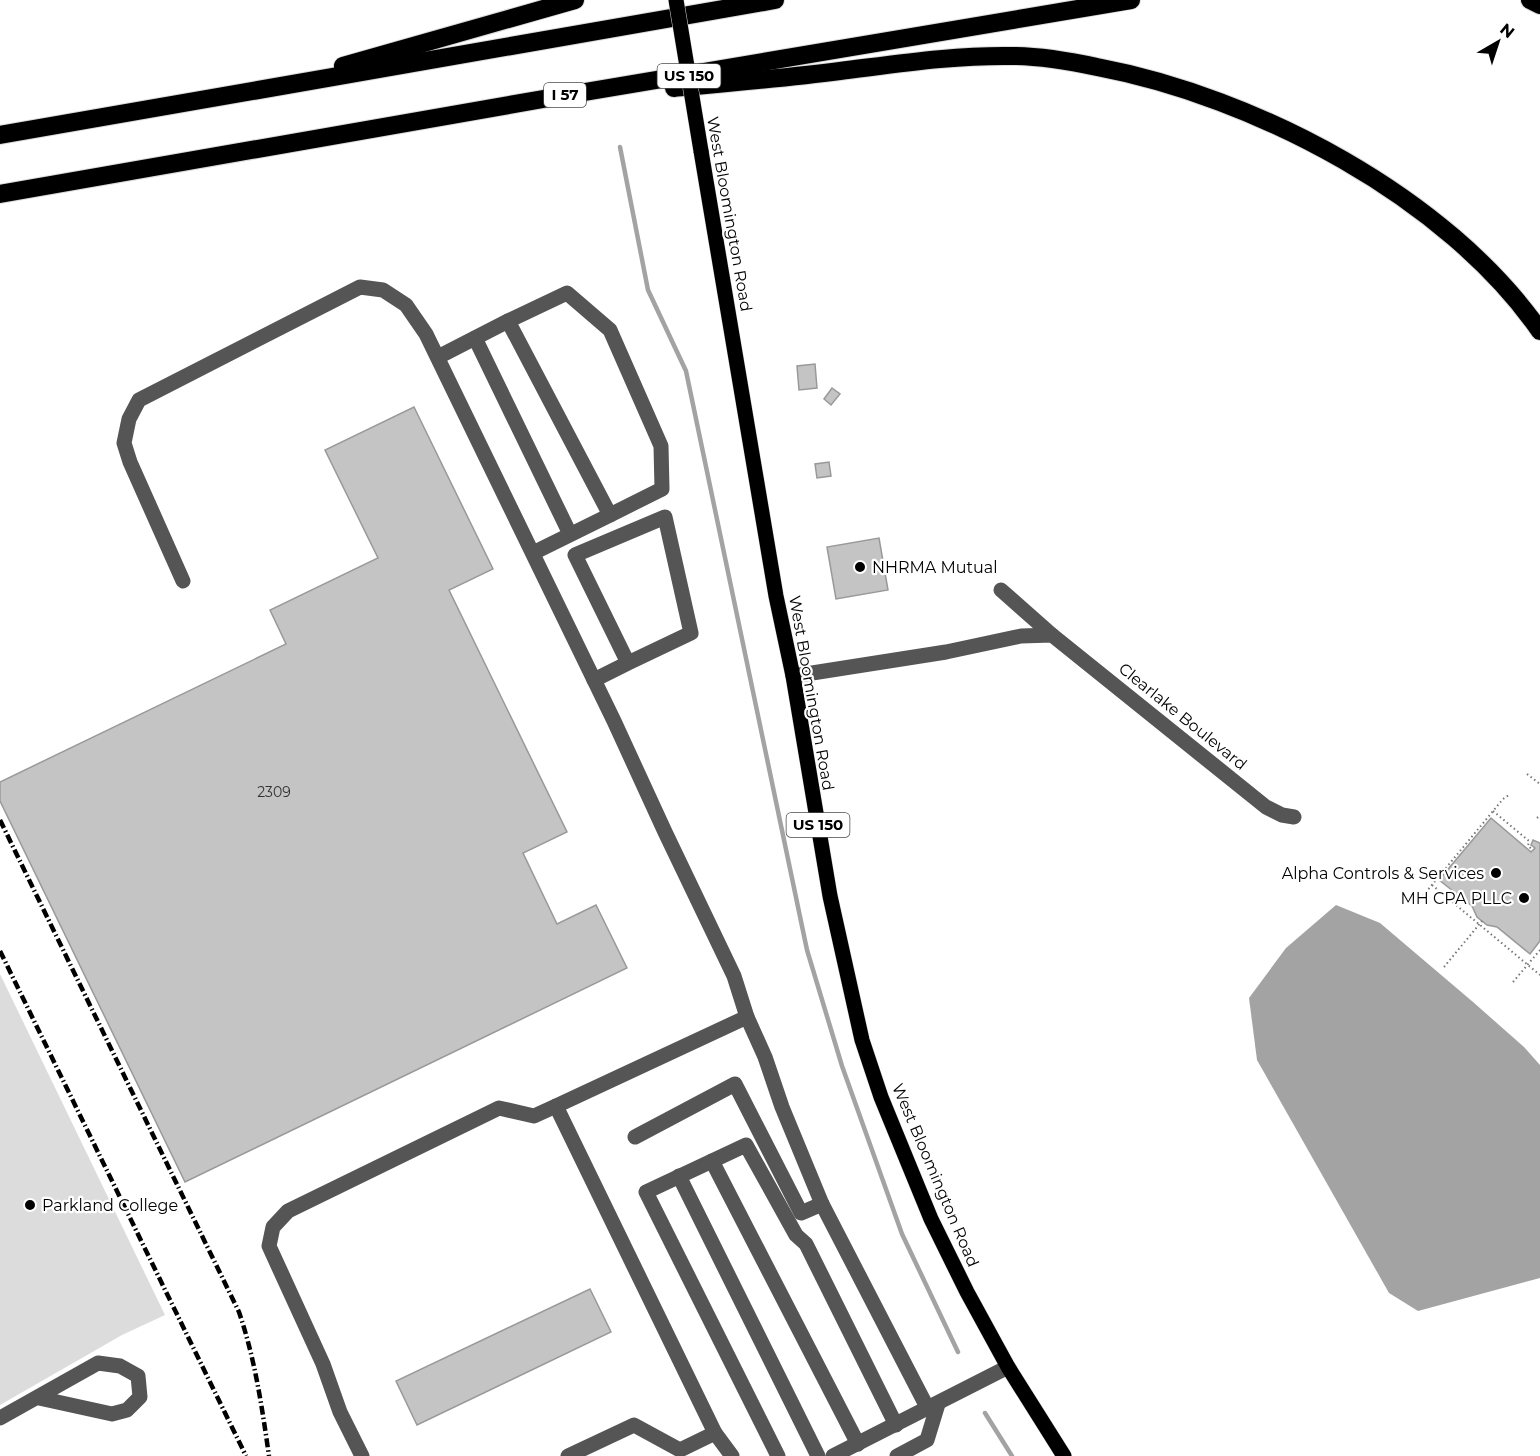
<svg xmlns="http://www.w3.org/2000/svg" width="1540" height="1456" viewBox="0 0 1540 1456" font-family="Montserrat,sans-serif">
	<rect width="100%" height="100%" fill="#fff"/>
	<path fill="#dcdcdc" d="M 0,974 L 165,1315 L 122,1335 L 0,1405 Z"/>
	<path fill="#a3a3a3" d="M 1336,905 L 1380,923 L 1473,1002 L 1524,1047 L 1540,1065 L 1540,1278 L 1418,1311 L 1389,1293 L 1257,1060 L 1249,998 L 1286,948 Z"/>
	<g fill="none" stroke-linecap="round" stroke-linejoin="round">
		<g stroke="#a3a3a3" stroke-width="4.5">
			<path d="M 620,147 L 648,290 L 686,371 L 807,950 L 842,1066 L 902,1234 L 958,1352"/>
			<path d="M 985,1413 L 1012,1456"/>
		</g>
	</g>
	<g fill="#c4c4c4" stroke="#999" stroke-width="1.5">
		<path d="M 815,364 L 817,388 L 799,390 L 797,366 Z"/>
		<path d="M 832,388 L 840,394 L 831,405 L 824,399 Z"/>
		<path d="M 414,407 L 493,569 L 449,590 L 567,832 L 523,853 L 557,924 L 596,905 L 627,968 L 185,1182 L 0,801 L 0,782 L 286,644 L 270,610 L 378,558 L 325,450 Z"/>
		<path d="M 829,462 L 831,476 L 817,478 L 815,464 Z"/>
		<path d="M 879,538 L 888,590 L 836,599 L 827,547 Z"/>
		<path d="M 1491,818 L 1531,852 L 1535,848 L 1531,845 L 1533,840 L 1540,843 L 1540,941 L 1530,954 L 1497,927 L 1487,925 L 1477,917 L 1472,906 L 1439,880 Z"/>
		<path d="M 590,1289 L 611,1332 L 417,1425 L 396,1381 Z"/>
	</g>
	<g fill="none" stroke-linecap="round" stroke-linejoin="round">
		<defs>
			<path id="major" d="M 701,151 L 776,596 L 793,676 L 830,896 L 862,1040 L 881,1097 L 931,1219 L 967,1292 L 1008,1367 L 1064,1456"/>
			<g id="highway">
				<path d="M 1530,0 L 1540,5"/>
				<path d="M 343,66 L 575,0"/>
				<path d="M 674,88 C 729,83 785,78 840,71 C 897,64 955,55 1012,56 C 1041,56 1069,61 1097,67 C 1256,97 1447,197 1540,331"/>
				<path d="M 0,135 L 775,0"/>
				<path d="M 0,194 L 549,98 L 1131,0"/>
			</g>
		</defs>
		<use href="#major" stroke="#dbdbdb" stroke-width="16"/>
		<use href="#highway" stroke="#dbdbdb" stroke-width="20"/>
		<g stroke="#777" stroke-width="2" stroke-dasharray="1.5 3" stroke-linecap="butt">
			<path d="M 1527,774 L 1540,784"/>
			<path d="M 1493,811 L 1529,841 L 1528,846 L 1533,850"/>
			<path d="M 1537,818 L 1540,815"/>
			<path d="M 1432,885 L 1540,975"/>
			<path d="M 1417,903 L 1503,799 L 1509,795"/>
			<path d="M 1444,967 L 1482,921"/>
			<path d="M 1513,982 L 1540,950"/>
		</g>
		<g stroke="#555" stroke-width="15">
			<path d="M 508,321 L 567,293 L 610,330 L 661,446 L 662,489 L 610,515"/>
			<path d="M 475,338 L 570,534"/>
			<path d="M 438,357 L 508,321 L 610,515 L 533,553"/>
			<path d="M 183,581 L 130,462 L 124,443 L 129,419 L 139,400 L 360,287 L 383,290 L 406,305 L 426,334 L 614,721 L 665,832 L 734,976 L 747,1017"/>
			<path d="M 1001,590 L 1052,635"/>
			<path d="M 793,676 L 946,652 L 1021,636 L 1052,635 L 1266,807 L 1282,815 L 1294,817"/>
			<path d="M 594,680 L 628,663 L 575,555 L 665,517 L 691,633 L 628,663"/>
			<path d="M 635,1137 L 735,1084 L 801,1213 L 822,1204"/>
			<path d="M 712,1161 L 858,1444"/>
			<path d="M 679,1176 L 818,1456"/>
			<path d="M 0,1418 L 98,1363 L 120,1366 L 138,1376 L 140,1397 L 127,1410 L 112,1414 L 39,1398"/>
			<path d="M 362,1456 L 340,1412 L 323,1364 L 269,1246 L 273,1227 L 288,1211 L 499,1108 L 534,1116 L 556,1106"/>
			<path d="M 568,1456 L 634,1425 L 680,1450 L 715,1433"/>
			<path d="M 732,1456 L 715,1433 L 556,1106 L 747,1017 L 765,1057 L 782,1107 L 822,1204 L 928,1409"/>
			<path d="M 778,1456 L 646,1192 L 746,1145 L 796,1235 L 806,1244 L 896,1425"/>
			<path d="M 833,1456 L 1008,1367"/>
			<path d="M 897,1456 L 927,1440 L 938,1404"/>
		</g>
		<use href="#major" stroke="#000" stroke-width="15"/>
		<use href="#highway" stroke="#000" stroke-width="18"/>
		<g stroke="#000" stroke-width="4.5" stroke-dasharray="9 3 1.5 3" stroke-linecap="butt">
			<path d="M 0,820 L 239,1312 C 255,1359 262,1407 269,1456"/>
			<path d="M 0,951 L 246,1456"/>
		</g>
		<defs>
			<path id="major-bridge" d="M 676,0 L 701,151"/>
		</defs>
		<use href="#major-bridge" stroke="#dbdbdb" stroke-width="16" stroke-linecap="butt"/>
		<use href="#major-bridge" stroke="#000" stroke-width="15"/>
	</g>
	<g fill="#000" stroke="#fff" stroke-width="2">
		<circle cx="860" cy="567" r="6"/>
		<circle cx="1496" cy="873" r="6"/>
		<circle cx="1524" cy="898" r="6"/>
		<circle cx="30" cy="1205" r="6"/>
	</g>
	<g text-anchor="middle" stroke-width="4.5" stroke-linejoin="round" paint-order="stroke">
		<g font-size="14" fill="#313131">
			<text x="274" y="797">2309</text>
		</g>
		<g fill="#fff" stroke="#4c4c4c" stroke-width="1.5">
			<rect x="657.5" y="64" width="63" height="24" rx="4.5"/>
			<rect x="544" y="83" width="42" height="24" rx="4.5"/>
			<rect x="786.5" y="813" width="63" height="24" rx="4.5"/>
		</g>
		<g font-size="15" font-weight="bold" fill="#000">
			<text x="689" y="81">US 150</text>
			<text x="565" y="100">I 57</text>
			<text x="818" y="830">US 150</text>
		</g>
		<g font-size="16" fill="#000" stroke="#fff">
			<text transform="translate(730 214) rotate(80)" y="6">West Bloomington Road</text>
			<text transform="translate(812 693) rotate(80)" y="6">West Bloomington Road</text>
			<text transform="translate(1183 716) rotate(39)" y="6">Clearlake Boulevard</text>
			<text transform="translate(936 1175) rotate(67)" y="6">West Bloomington Road</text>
		</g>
		<g font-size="16" fill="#000" stroke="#fff" text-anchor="start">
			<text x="872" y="573">NHRMA Mutual</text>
			<text x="1484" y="879" text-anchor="end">Alpha Controls &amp; Services</text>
			<text x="1512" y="904" text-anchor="end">MH CPA PLLC</text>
			<text x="42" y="1211">Parkland College</text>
		</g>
	</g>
	<g transform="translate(1498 42) rotate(39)" stroke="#ffffff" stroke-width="4.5" paint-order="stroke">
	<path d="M0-4.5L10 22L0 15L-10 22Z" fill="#000000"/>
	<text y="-9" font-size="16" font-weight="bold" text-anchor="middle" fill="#000000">N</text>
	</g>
</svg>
